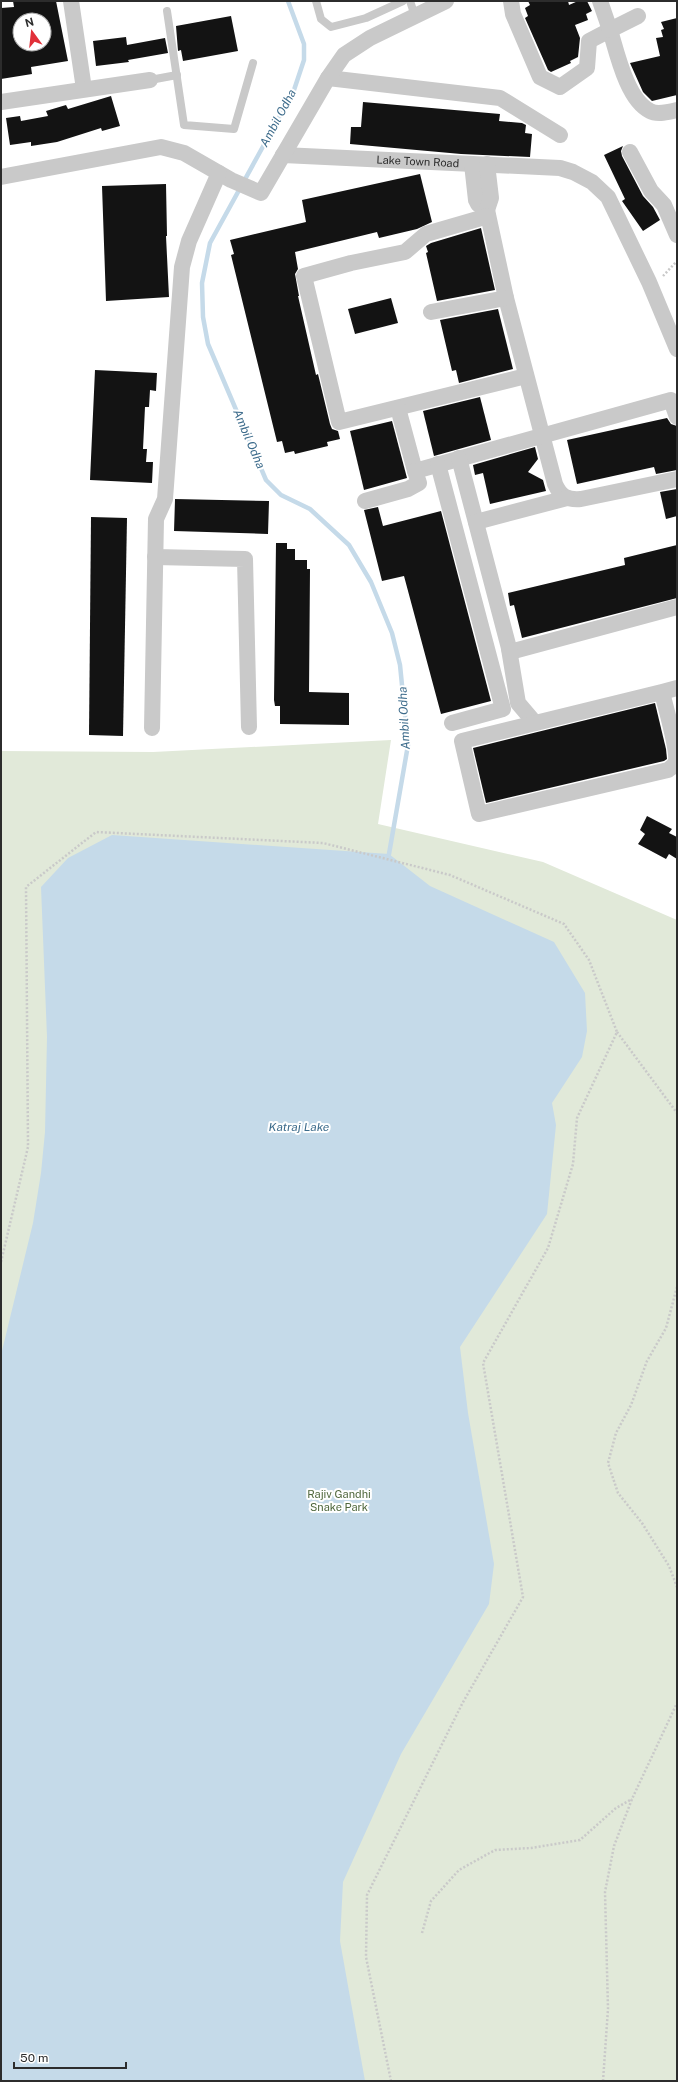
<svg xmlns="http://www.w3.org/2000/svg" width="678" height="2082" viewBox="0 0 678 2082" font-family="'Public Sans',sans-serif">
	<rect width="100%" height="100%" fill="#fff"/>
	<path fill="#e1e9d9" d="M 391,740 L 378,824 L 543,862 L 677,920 L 677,2081 L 1,2081 L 1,751 L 153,752 Z"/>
	<path fill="#c5dae9" d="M 112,835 L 389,854 L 430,886 L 554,942 L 585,993 L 587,1031 L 582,1057 L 552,1103 L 556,1125 L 547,1214 L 460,1347 L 468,1413 L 494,1564 L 489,1604 L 401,1754 L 343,1882 L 340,1941 L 365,2081 L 1,2081 L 1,1355 L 33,1223 L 41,1173 L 45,1132 L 47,1037 L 41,887 L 68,858 Z"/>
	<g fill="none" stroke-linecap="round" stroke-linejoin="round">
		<path stroke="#c5dae9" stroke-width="4.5" d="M 288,1 L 304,44 L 304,60 L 294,90 L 210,243 L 202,283 L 203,317 L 208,344 L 266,480 L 281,495 L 310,509 L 349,545 L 371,582 L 392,633 L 400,665 L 408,745 L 389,854"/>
	</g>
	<g fill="#131313" fill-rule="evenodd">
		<path d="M 13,1 L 56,1 L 68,61 L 31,67 L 32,74 L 1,79 L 1,8 L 14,7 ZM 20,20 L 44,20 L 44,44 L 20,44 Z"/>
		<path d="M 528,1 L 568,1 L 569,5 L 578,1 L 587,1 L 592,11 L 586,14 L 588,20 L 575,25 L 580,38 L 578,57 L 570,61 L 571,63 L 551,72 L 548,70 L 525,18 L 528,16 L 525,8 L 530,5 Z"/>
		<path d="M 231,16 L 238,51 L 183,61 L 181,50 L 178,51 L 176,26 Z"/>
		<path d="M 677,18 L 677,95 L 652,101 L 643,92 L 630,63 L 660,56 L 656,38 L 663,37 L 661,30 L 664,29 L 661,22 Z"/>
		<path d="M 126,37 L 127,45 L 165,38 L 168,53 L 128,60 L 129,62 L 96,66 L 93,41 Z"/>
		<path d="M 111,96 L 120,126 L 102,131 L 101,128 L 57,142 L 31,146 L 31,142 L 10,145 L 6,118 L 20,116 L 21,121 L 48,116 L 46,111 L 66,105 L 68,109 Z"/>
		<path d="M 363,102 L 500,114 L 499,121 L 522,123 L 526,125 L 525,133 L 532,134 L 530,157 L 461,154 L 350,144 L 351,127 L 361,127 Z"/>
		<path d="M 623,146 L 621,151 L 622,156 L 643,196 L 653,207 L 660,220 L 643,231 L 622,201 L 625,199 L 604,155 Z"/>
		<path d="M 420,174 L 432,222 L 417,229 L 379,238 L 377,232 L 295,252 L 298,269 L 295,274 L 299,296 L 298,296 L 316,375 L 318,374 L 330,424 L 332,429 L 338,431 L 340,439 L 327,442 L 328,446 L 295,454 L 294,451 L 285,453 L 282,441 L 277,442 L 231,255 L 234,254 L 230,240 L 306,222 L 302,200 Z"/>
		<path d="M 166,184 L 167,236 L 166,236 L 169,297 L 106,301 L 102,186 Z"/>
		<path d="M 481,228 L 495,290 L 437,301 L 426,253 L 428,252 L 426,246 L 431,243 Z"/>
		<path d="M 391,298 L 398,323 L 355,334 L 348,309 Z"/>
		<path d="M 498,309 L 513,369 L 459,383 L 456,370 L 452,371 L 440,320 Z"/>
		<path d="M 95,370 L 157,373 L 156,391 L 150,390 L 149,407 L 145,407 L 143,449 L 147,449 L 146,462 L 153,462 L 152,483 L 90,480 Z"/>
		<path d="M 480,397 L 491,440 L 434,456 L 423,411 Z"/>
		<path d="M 667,418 L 671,424 L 677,426 L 677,470 L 656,474 L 654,467 L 577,484 L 567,440 Z"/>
		<path d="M 392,421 L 407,478 L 364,490 L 350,431 Z"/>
		<path d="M 535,447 L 538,459 L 528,472 L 543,480 L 546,491 L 490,504 L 483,473 L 475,475 L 473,465 Z"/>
		<path d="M 677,489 L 677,516 L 666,519 L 660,492 Z"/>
		<path d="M 175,499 L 269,501 L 268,534 L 174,531 Z"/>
		<path d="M 378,507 L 383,526 L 441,511 L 491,701 L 441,714 L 404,576 L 382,581 L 364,510 Z"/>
		<path d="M 91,517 L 127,518 L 123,736 L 89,735 Z"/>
		<path d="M 276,543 L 287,543 L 287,549 L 295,549 L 295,560 L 307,560 L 307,569 L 310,569 L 309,692 L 349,693 L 349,725 L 280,724 L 280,706 L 275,706 L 274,700 Z"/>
		<path d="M 677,545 L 677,598 L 522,638 L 514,605 L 510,606 L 508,593 L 625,565 L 624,558 Z"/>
		<path d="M 655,703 L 666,749 L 667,759 L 664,761 L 486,803 L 473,748 Z"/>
		<path d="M 647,816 L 672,829 L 669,833 L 677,837 L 677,859 L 669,854 L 666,859 L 638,844 L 645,834 L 640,830 Z"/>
	</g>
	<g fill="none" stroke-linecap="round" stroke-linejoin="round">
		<g stroke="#c9c9c9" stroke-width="2.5" stroke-dasharray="2 2" stroke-linecap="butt">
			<path d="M 663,276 L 677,261"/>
			<path d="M 617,1032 L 677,1113"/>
			<path d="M 1,1262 L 28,1147 L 26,887 L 96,832 L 323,843 L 450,875 L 564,924 L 589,960 L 617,1032 L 577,1118 L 573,1164 L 548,1248 L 483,1363 L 523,1597 L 462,1704 L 367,1895 L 366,1957 L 391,2081"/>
			<path d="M 677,1287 L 666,1328 L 647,1361 L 631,1405 L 616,1433 L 608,1463 L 618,1493 L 642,1523 L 669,1566 L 677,1587"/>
			<path d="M 422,1933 L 431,1901 L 459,1870 L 495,1850 L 531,1848 L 580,1840 L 616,1808 L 632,1799"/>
			<path d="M 603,2081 L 608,2009 L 605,1892 L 614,1846 L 632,1799 L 677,1703"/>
		</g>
		<g stroke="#c9c9c9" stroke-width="8">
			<path d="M 316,1 L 321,19 L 331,27 L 366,18 L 403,1"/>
			<path d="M 410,1 L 415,16"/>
			<path d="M 167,11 L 184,125 L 234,129 L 253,63"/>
			<path d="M 150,80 L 177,75"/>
		</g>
		<g stroke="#c9c9c9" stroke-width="16">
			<path d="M 71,1 L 84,89"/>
			<path d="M 511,1 L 513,14 L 540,77 L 560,87 L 587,68 L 589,41 L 610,30 C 617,53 627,100 650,111 C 657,115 669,112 677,110"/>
			<path d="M 600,1 L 610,30 L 638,16"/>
			<path d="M 328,78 L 500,98 L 560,135"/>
			<path d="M 1,102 L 150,80"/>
			<path d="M 630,152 L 651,191 L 664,205 L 677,235"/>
			<path id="s1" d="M 283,155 L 560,168 L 573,172 L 592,182 L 608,197 L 649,282 L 677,349"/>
			<path d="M 472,164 L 476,200 L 478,204 L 487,210 L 506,298 L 555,484 C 561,497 567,500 581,499 L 677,479"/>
			<path d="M 1,177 L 161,147 L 184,153 L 231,180 L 261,193 L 328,78 L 344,55 L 370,38 L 446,1"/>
			<path d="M 487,210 L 491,198 L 487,164"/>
			<path d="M 488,216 L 426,234 L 405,252 L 351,263 L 304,276 L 339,422 L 526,376"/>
			<path d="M 431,312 L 506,298"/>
			<path d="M 398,408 L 415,471 L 671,400 L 677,417"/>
			<path d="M 459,458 L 510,652 L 677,607"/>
			<path d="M 438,464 L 503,709 L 452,723"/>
			<path d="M 365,501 L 408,489 L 419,483 L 415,471"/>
			<path d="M 476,522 L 567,498"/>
			<path d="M 155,557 L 245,559 L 249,727"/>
			<path d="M 509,649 L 518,703 L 535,723"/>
			<path d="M 662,692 C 665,706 678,749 676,761 C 675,765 672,767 668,770 L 479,814 L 462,741 L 662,692 L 677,688"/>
			<path d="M 152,728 L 156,519 L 165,499 L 182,267 L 189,241 L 219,173"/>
		</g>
	</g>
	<g text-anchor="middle" stroke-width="4" stroke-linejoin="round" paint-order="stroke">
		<g font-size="11" fill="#2c2c2c" stroke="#fff">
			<text dy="4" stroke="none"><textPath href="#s1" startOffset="135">Lake Town Road</textPath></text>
		</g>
		<g font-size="11" fill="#4e663b" stroke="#fff">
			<text x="339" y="1498">Rajiv Gandhi<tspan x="339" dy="13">Snake Park</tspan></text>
		</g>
		<g font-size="12" font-style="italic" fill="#3c6b8b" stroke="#fff">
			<text transform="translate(278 118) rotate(-62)" y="4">Ambil Odha</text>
			<text transform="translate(249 439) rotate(67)" y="4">Ambil Odha</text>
			<text transform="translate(404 718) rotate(-93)" y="4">Ambil Odha</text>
			<text x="299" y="1131">Katraj Lake</text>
		</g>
	</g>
	<rect width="678" height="2082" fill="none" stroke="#2c2c2c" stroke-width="4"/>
	<g transform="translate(32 32) rotate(345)"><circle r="19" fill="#ffffff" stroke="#ababab"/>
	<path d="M0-3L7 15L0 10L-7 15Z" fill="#e13039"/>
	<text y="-6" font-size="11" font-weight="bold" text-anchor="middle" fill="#2c2c2c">N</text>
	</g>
	<path d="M14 2062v6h112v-6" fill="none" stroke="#2c2c2c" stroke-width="2"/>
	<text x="20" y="2062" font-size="12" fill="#2c2c2c" stroke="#ffffff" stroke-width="3" paint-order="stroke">50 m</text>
</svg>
